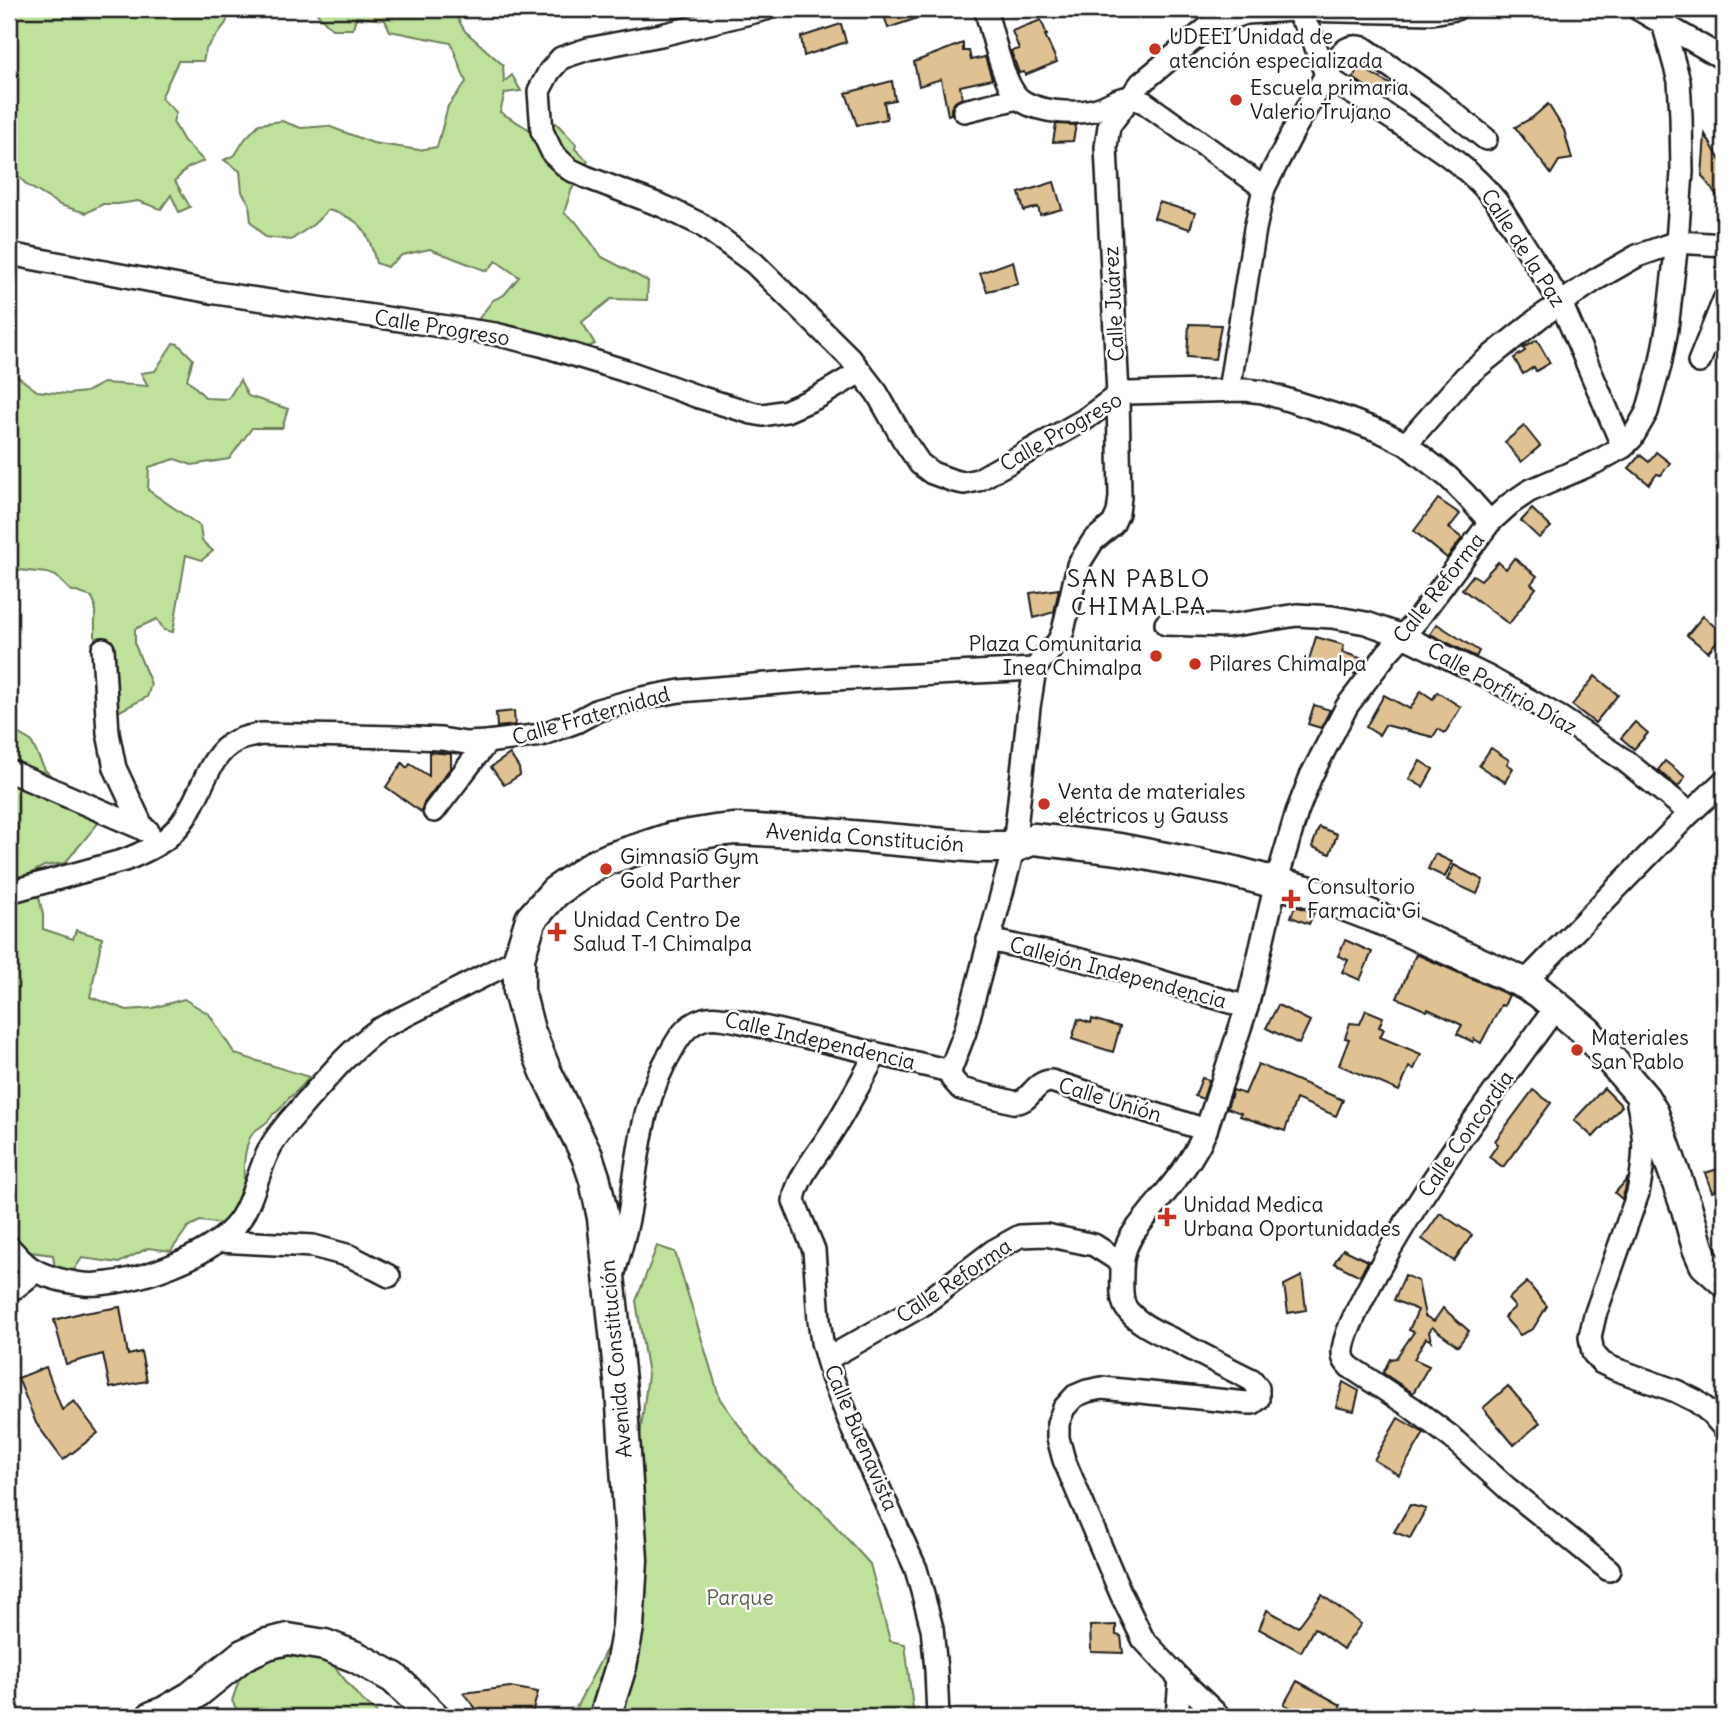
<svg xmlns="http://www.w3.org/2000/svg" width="1733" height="1726" viewBox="0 0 1733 1726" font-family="Delius,sans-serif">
	<rect width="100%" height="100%" fill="#fff"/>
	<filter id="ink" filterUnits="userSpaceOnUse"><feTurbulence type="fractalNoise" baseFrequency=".0143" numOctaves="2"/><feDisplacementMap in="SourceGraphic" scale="14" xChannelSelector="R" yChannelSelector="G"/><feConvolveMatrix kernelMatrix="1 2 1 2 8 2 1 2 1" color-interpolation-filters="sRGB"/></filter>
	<g filter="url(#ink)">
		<g fill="#bee19b" stroke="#6d7e5c" stroke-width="2">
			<path d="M 9,9 L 230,9 L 226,23 L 206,49 L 203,61 L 178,61 L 161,98 L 176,112 L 173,122 L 184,141 L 204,161 L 187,168 L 175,181 L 190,207 L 179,212 L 171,195 L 161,209 L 138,201 L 118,204 L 103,204 L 86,213 L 60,205 L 27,185 L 19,177 L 9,174 Z"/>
			<path d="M 313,9 L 452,9 L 465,31 L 503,65 L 504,82 L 512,75 L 521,91 L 505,93 L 500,112 L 532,131 L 556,123 L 576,144 L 575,149 L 588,161 L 571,191 L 564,213 L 576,222 L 602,257 L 648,281 L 647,300 L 611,299 L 582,322 L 595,344 L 588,347 L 592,352 L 487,343 L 477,321 L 493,300 L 504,295 L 519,277 L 496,261 L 487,271 L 430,249 L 402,255 L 387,267 L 376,263 C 368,230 362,219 328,210 L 314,224 L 291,240 L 265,237 L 251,222 L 249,203 L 242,192 L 240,171 L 224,160 L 235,155 L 245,139 L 259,124 L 282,121 L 301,128 L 328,126 L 373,143 L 419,150 L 437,147 L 448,106 L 466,82 L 451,43 L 390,31 L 385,20 L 356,17 L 353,29 L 332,29 Z"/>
			<path d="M 173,343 L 178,344 L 193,359 L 187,379 L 206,398 L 228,399 L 240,380 L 248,396 L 288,409 L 282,428 L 252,428 L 229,459 L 192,465 L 175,459 L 149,467 L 148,490 L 200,526 L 202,541 L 213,551 L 202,560 L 186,555 L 173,632 L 164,630 L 157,619 L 135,629 L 135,645 L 151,684 L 147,697 L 108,717 L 95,649 L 95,604 L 92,597 L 70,590 L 56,576 L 47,573 L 9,569 L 9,370 L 37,391 L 68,394 L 86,392 L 103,383 L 148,386 L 141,373 L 155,371 Z"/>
			<path d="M 9,705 L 12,711 L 14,731 L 31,741 L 45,770 L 53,778 L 78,790 L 100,821 L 65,863 L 44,866 L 33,872 L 43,914 L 43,929 L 73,939 L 76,930 L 102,938 L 90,997 L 127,1010 L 153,1008 L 184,999 L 209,1014 L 235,1054 L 309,1077 C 303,1086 297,1091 289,1098 C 283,1104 281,1111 273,1114 C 269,1124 259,1126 253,1133 C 239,1151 245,1194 245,1216 L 224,1224 L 200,1221 L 188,1227 L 171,1251 L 148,1248 L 119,1263 L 82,1258 L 67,1280 L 55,1270 L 53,1255 L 14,1250 L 11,1223 L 9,1222 Z"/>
			<path d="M 657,1246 L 675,1252 L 720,1399 L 758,1451 L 821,1510 L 870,1564 L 890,1641 L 905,1644 L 914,1717 L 571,1717 L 614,1635 L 648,1375 L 636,1301 Z"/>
			<path d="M 250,1647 L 321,1650 L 358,1696 L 381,1717 L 241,1717 L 232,1701 Z"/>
		</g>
		<g fill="#dfc193" stroke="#1c1c1c" stroke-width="2">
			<path d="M 882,9 L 935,9 L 936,12 L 888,28 Z"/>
			<path d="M 1041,20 L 1047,35 L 1045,35 L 1057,62 L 1025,75 L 1024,72 L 1019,73 L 1011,51 L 1019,49 L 1012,31 Z"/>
			<path d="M 841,24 L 846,42 L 804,56 L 801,37 Z"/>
			<path d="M 963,43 L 963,51 L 969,51 L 971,60 L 985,57 L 992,79 L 960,86 L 962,98 L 955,102 L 951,108 L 951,114 L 948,115 L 941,79 L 919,86 L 914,62 Z"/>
			<path d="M 1359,66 L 1393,86 L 1385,99 L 1353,78 Z"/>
			<path d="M 892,81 L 895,100 L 884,102 L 887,119 L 857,125 L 846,93 Z"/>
			<path d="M 1548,104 L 1564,130 L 1572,159 L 1559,161 L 1551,174 L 1515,127 L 1532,118 Z"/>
			<path d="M 1056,124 L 1076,125 L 1073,141 L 1053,142 Z"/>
			<path d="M 1705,134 L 1724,167 L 1724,205 L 1702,176 Z"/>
			<path d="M 1054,182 L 1062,209 L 1040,215 L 1038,207 L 1024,211 L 1019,193 Z"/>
			<path d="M 1159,202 L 1195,213 L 1190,229 L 1154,218 Z"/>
			<path d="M 1013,261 L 1018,284 L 987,291 L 980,273 Z"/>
			<path d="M 1189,324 L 1221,325 L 1215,359 L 1187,357 Z"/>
			<path d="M 1537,340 L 1550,363 L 1536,371 L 1534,367 L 1523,374 L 1514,358 L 1525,351 L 1523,348 Z"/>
			<path d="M 1524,426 L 1540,446 L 1521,462 L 1505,442 Z"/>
			<path d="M 1656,452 L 1670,463 L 1661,475 L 1657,474 L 1649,484 L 1629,468 L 1640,455 L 1649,462 Z"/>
			<path d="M 1438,499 L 1460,514 L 1449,528 L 1462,538 L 1447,558 L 1414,531 Z"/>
			<path d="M 1532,509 L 1551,527 L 1539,538 L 1521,521 Z"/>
			<path d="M 1514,558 L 1537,576 L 1531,584 L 1536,588 L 1509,624 L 1462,589 L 1473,575 L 1481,580 L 1498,562 L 1506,569 Z"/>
			<path d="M 1059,589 L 1054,612 L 1034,618 L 1030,593 Z"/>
			<path d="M 1703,616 L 1723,634 L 1708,652 L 1687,635 Z"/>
			<path d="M 1437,624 L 1479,651 L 1476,657 L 1430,634 Z"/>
			<path d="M 1316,637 L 1344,645 L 1342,652 L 1366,660 L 1355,674 L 1337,668 L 1336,671 L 1308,663 Z"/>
			<path d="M 1595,676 L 1618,695 L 1595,723 L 1572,705 Z"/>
			<path d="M 1421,691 L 1433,699 L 1437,692 L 1461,707 L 1445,733 L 1438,729 L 1433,737 L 1385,725 L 1379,735 L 1366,727 L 1384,695 L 1410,709 Z"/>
			<path d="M 1314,705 L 1330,710 L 1321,728 L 1308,724 Z"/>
			<path d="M 514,711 L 515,725 L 497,727 L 496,713 Z"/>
			<path d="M 1635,722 L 1648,733 L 1634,749 L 1621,738 Z"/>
			<path d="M 1491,748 L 1509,760 L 1507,764 L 1513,768 L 1505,782 L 1479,766 Z"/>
			<path d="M 429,752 L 451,754 L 451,767 L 424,803 L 421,812 L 386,787 L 402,763 L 407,768 L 410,764 L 429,776 Z"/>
			<path d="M 510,754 L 519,768 L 520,775 L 504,785 L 491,767 Z"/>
			<path d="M 1420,761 L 1433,769 L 1423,787 L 1409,779 Z"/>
			<path d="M 1665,761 L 1685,777 L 1678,787 L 1658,770 Z"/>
			<path d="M 1319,827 L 1337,834 L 1330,854 L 1312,847 Z"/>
			<path d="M 1435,854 L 1452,862 L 1445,877 L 1428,869 Z"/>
			<path d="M 1454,865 L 1483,880 L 1477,894 L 1447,880 Z"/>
			<path d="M 1295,906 L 1314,912 L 1309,924 L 1291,917 Z"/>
			<path d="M 1345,940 L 1372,952 L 1360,980 L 1342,972 L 1348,960 L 1338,956 Z"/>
			<path d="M 1416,954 L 1509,995 L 1504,1006 L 1501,1005 L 1481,1043 L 1474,1039 L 1473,1042 L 1457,1034 L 1462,1025 L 1428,1009 L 1427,1011 L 1397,998 Z"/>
			<path d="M 1278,1005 L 1310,1021 L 1299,1044 L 1266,1028 Z"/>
			<path d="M 1366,1010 L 1383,1017 L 1379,1027 L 1384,1029 L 1380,1037 L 1421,1054 L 1414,1069 L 1409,1067 L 1399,1091 L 1339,1065 L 1349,1039 L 1345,1038 L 1350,1023 L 1360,1024 Z"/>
			<path d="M 1078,1019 L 1091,1023 L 1092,1019 L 1120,1027 L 1113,1052 L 1072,1039 Z"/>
			<path d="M 1258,1064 L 1343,1100 L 1336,1116 L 1296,1099 L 1285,1131 L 1240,1116 L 1241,1113 L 1227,1108 L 1233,1090 L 1245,1094 Z"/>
			<path d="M 1202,1078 L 1209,1080 L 1203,1099 L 1195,1096 Z"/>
			<path d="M 1604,1088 L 1622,1106 L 1593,1137 L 1574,1120 Z"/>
			<path d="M 1533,1090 L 1551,1103 L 1503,1167 L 1489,1157 L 1498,1144 L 1495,1141 Z"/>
			<path d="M 1724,1167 L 1724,1188 L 1712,1192 L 1705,1173 Z"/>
			<path d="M 1628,1178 L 1625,1190 L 1622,1199 L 1615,1193 Z"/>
			<path d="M 1440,1213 L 1472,1235 L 1454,1261 L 1422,1239 Z"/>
			<path d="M 1343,1249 L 1368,1261 L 1360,1276 L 1334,1263 Z"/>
			<path d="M 1405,1275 L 1418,1281 L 1425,1316 L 1434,1321 L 1443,1308 L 1469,1331 L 1458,1346 L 1432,1327 L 1429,1332 L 1431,1341 L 1426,1338 L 1414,1359 L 1429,1366 L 1413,1393 L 1383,1373 L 1390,1359 L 1396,1358 L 1414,1332 L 1409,1330 L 1418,1310 L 1394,1300 Z"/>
			<path d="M 1302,1276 L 1306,1310 L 1288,1313 L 1284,1285 Z"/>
			<path d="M 1527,1282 L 1547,1306 L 1533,1329 L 1520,1335 L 1504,1317 L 1515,1307 L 1508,1299 Z"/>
			<path d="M 120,1307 L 128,1355 L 141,1352 L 147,1381 L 110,1388 L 103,1354 L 66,1364 L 54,1320 L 84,1312 L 85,1313 Z"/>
			<path d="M 46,1367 L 62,1410 L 74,1401 L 98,1433 L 63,1460 L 36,1423 L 18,1378 Z"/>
			<path d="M 1343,1382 L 1359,1391 L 1354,1411 L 1336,1407 Z"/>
			<path d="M 1508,1386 L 1540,1423 L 1514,1445 L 1483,1408 Z"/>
			<path d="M 1398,1418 L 1424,1433 L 1399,1475 L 1374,1460 Z"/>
			<path d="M 1410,1505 L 1426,1509 L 1410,1538 L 1394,1532 Z"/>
			<path d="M 1322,1595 L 1361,1624 L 1343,1649 L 1314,1628 L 1301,1652 L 1259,1629 L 1267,1610 L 1298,1627 Z"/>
			<path d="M 1116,1625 L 1116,1635 L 1121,1636 L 1123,1653 L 1091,1652 L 1090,1626 Z"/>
			<path d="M 1297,1681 L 1341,1705 L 1335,1717 L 1307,1717 L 1284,1704 Z"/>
			<path d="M 510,1687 L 538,1692 L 531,1717 L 483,1717 L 463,1693 Z"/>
		</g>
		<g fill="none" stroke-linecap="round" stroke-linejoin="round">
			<defs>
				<g id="street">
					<path d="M 766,9 L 661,35 L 588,49 L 561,58 L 549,72 L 539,91 L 542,131 L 553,154 L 569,169 L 586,177 L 665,207 L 702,225 L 754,263 L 850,358 L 877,393 L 903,439 L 920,464 L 932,473 L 954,481 L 964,483 L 978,480 L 1084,420 L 1118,395 L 1128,393 L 1245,390 L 1263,392 L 1345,418 L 1382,432 L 1406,444 L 1448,477 L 1465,494 L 1490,522"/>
					<path d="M 985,9 C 993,33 1002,81 1018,98"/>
					<path d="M 1638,9 L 1724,59"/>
					<path d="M 1295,10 L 1310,31 L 1326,75"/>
					<path d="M 1326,75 C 1336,60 1343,42 1364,48 L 1434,97 L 1486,139"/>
					<path d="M 964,111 L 1018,98 C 1035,112 1073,115 1093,110 C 1116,105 1120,90 1145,103 L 1264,188"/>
					<path d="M 9,254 L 216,293 L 495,334 L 541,345 L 623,370 L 699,397 L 752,413 L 763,415 L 786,411 L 818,397 L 860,372"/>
					<path d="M 1699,362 L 1724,300"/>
					<path d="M 1229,390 L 1255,229 L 1264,188 L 1295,128 L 1326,75 L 1339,85 C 1362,99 1385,114 1408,129 C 1442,150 1472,171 1497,202 L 1561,303 L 1623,447"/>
					<path d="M 1406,444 L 1465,377 L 1540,317 L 1595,280 L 1637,256 L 1677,242 L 1724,245"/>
					<path d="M 1166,624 L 1227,626 L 1297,615 L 1332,617 L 1366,623 L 1403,636 L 1488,677 L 1561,718 L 1624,760 L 1690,813"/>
					<path d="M 103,649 L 108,733 L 115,768 L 144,830"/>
					<path d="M 9,771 L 148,831"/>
					<path d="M 434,811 L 487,742"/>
					<path d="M 9,892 L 125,860 C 140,854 156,847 168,837 C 177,829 186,818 191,807 C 204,785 211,753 236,741 C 244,737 253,736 262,734 L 395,737 L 441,739 L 466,743 L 487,742 L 541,735 L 576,722 L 598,710 L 642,698 L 680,691 L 816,680 L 1035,669"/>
					<path d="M 988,940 L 1065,956 L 1130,972 L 1247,1007"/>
					<path d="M 1524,983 L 1690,813 L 1724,781"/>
					<path d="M 1556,1007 C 1490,1098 1421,1188 1368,1289 C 1361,1303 1342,1337 1343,1353 C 1343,1359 1345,1362 1350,1367 L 1411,1407 L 1451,1437 L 1507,1488 L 1609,1570"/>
					<path d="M 876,1054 C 862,1079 849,1105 833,1130 C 821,1150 796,1178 794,1201 L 814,1250 L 819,1320 L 822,1342 L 832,1377 L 854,1433 L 916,1569 L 932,1628 L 936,1670 L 938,1717"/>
					<path d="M 950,1071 L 965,1032 L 1014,847 L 1029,707 L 1035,669 L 1043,658 L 1058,642 L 1063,631 L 1078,565 L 1093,541 L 1113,524 L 1118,513 L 1120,497 L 1118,395 L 1106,147 L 1109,126 L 1141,83 L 1211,25 L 1246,13 L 1295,10 L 1432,13 L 1456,9"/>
					<path d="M 950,1071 L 952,1079 L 961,1089 L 1013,1102 C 1031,1104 1032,1082 1051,1081 L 1206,1130"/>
					<path d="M 1638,1104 C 1646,1139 1645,1158 1638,1193 L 1595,1315 L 1590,1337 L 1593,1353 L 1602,1363 L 1615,1369 L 1676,1391 L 1696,1401 L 1711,1413 L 1724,1428"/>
					<path d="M 219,1241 L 313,1246 L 350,1256 L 389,1276"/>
					<path d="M 9,1247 C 17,1255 25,1266 36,1271 C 51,1279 82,1286 99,1284 C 139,1281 206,1258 234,1227 C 251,1209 257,1174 269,1150 C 277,1133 292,1119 304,1104 C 328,1077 350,1050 379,1029 L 519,958"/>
					<path d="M 613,1276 C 619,1255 625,1235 629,1214 C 639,1156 641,1101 672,1050 C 679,1037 687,1025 701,1020 C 713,1015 726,1019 738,1021 L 950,1071"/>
					<path d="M 9,1290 L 16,1287 L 36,1271"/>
					<path d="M 827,1359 L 921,1306 L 993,1251 L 1020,1236 L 1046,1235 L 1094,1245 L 1122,1263"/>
					<path d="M 1177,1717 L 1180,1679"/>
					<path d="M 1220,1717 L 1180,1679 L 1143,1639 L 1121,1594 L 1064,1460 L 1058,1438 L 1058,1423 L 1064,1408 L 1075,1396 L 1087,1391 L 1102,1388 L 1247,1403 L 1253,1403 L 1258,1399 L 1258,1388 L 1252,1380 C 1228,1368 1204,1356 1180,1343 C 1162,1334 1138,1325 1126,1308 C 1120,1298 1122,1283 1122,1271 C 1122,1254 1127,1240 1138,1227 C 1162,1196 1191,1166 1206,1130 L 1247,1007 L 1276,883 L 1297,812 L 1311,776 L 1347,706 L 1388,652 L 1417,620 L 1490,522 L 1510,504 L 1529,491 L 1596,462 L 1623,447 L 1632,438 L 1647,412 L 1660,366 L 1667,329 L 1677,242 L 1682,172 L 1681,116 L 1679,81 L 1663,23"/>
				</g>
				<g id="secondary">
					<path d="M 152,1717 L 165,1712 L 191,1697 L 243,1655 L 267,1644 L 288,1639 L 325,1645 L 356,1657 L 394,1678 L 434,1717"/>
					<path d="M 605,1717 L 621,1666 L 628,1627 L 632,1560 L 621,1390 L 603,1218 L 595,1180 L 587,1156 L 546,1072 L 529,1030 L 519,991 L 519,958 L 531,919 L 555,892 L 593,866 L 611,858 L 672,838 L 715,831 L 735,829 L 816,833 L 980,847 L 1014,847 L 1034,839 L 1119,849 L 1227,870 L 1307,891 L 1383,920 L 1524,983 L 1539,992 L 1587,1032 L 1644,1098 L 1653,1113 L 1687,1209 L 1698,1248 L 1705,1264 L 1724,1281"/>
				</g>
			</defs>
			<use href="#street" stroke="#1c1c1c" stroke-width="26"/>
			<use href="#secondary" stroke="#1c1c1c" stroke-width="35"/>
			<use href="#street" stroke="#fff" stroke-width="21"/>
			<use href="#secondary" stroke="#fff" stroke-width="30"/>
		</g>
	</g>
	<g fill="#c8321e" stroke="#fff" stroke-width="2.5">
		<circle cx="1155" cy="49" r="7"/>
		<circle cx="1236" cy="100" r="7"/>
		<circle cx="1156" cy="656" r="7"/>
		<circle cx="1195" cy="664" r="7"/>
		<circle cx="1044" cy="804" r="7"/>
		<circle cx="606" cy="869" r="7"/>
		<path d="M1287.5 888.5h7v7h7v7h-7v7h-7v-7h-7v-7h7z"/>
		<path d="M553.5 921.5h7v7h7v7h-7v7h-7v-7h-7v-7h7z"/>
		<circle cx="1577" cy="1050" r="7"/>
		<path d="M1163.5 1206.5h7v7h7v7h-7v7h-7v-7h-7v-7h7z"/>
	</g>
	<g text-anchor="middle" stroke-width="5" stroke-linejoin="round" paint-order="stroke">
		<g font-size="21" fill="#1c1c1c" stroke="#fff" text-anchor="start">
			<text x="1169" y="44">UDEEI Unidad de<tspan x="1169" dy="24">atención especializada</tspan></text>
			<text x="1250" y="95">Escuela primaria<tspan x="1250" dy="24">Valerio Trujano</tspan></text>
			<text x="1142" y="651" text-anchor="end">Plaza Comunitaria<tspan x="1142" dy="24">Inea Chimalpa</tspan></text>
			<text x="1209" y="671">Pilares Chimalpa</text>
			<text x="1058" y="799">Venta de materiales<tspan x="1058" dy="24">eléctricos y Gauss</tspan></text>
			<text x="620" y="864">Gimnasio Gym<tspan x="620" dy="24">Gold Parther</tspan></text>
			<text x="1307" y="894">Consultorio<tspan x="1307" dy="24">Farmacia Gi</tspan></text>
			<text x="573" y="927">Unidad Centro De<tspan x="573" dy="24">Salud T-1 Chimalpa</tspan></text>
			<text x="1591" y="1045">Materiales<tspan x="1591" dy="24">San Pablo</tspan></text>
			<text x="1183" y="1212">Unidad Medica<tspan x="1183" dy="24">Urbana Oportunidades</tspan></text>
		</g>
		<g font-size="21" fill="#1c1c1c" stroke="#fff">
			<text transform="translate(1523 248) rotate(57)" y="7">Calle de la Paz</text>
			<text transform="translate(1114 304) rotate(-93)" y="7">Calle Juárez</text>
			<text transform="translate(442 328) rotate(9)" y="7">Calle Progreso</text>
			<text transform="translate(1061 432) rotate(-30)" y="7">Calle Progreso</text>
			<text transform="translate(1439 588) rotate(-52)" y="7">Calle Reforma</text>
			<text transform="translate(1502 689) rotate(29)" y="7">Calle Porfirio Díaz</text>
			<text transform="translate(591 716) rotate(-16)" y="7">Calle Fraternidad</text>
			<text transform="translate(865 838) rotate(4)" y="7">Avenida Constitución</text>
			<text transform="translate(1118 973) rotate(15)" y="7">Callejón Independencia</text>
			<text transform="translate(820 1041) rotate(13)" y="7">Calle Independencia</text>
			<text transform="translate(1110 1100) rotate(17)" y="7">Calle Unión</text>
			<text transform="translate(1466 1134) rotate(-55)" y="7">Calle Concordia</text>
			<text transform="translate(954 1281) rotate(-34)" y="7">Calle Reforma</text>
			<text transform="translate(616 1359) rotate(-95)" y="7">Avenida Constitución</text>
			<text transform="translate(861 1438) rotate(67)" y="7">Calle Buenavista</text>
		</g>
		<g font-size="21" fill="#556148" stroke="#fff">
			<text x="740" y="1605">Parque</text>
		</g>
		<g font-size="24" letter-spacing="2" fill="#1c1c1c" stroke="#fff">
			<text x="1139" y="587">SAN PABLO<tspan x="1139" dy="28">CHIMALPA</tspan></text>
		</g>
	</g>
	<rect width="1733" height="1726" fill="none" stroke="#fff" stroke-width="35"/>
	<rect x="18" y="18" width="1698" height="1691" fill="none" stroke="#1c1c1c" stroke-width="2.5" filter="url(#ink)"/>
</svg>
